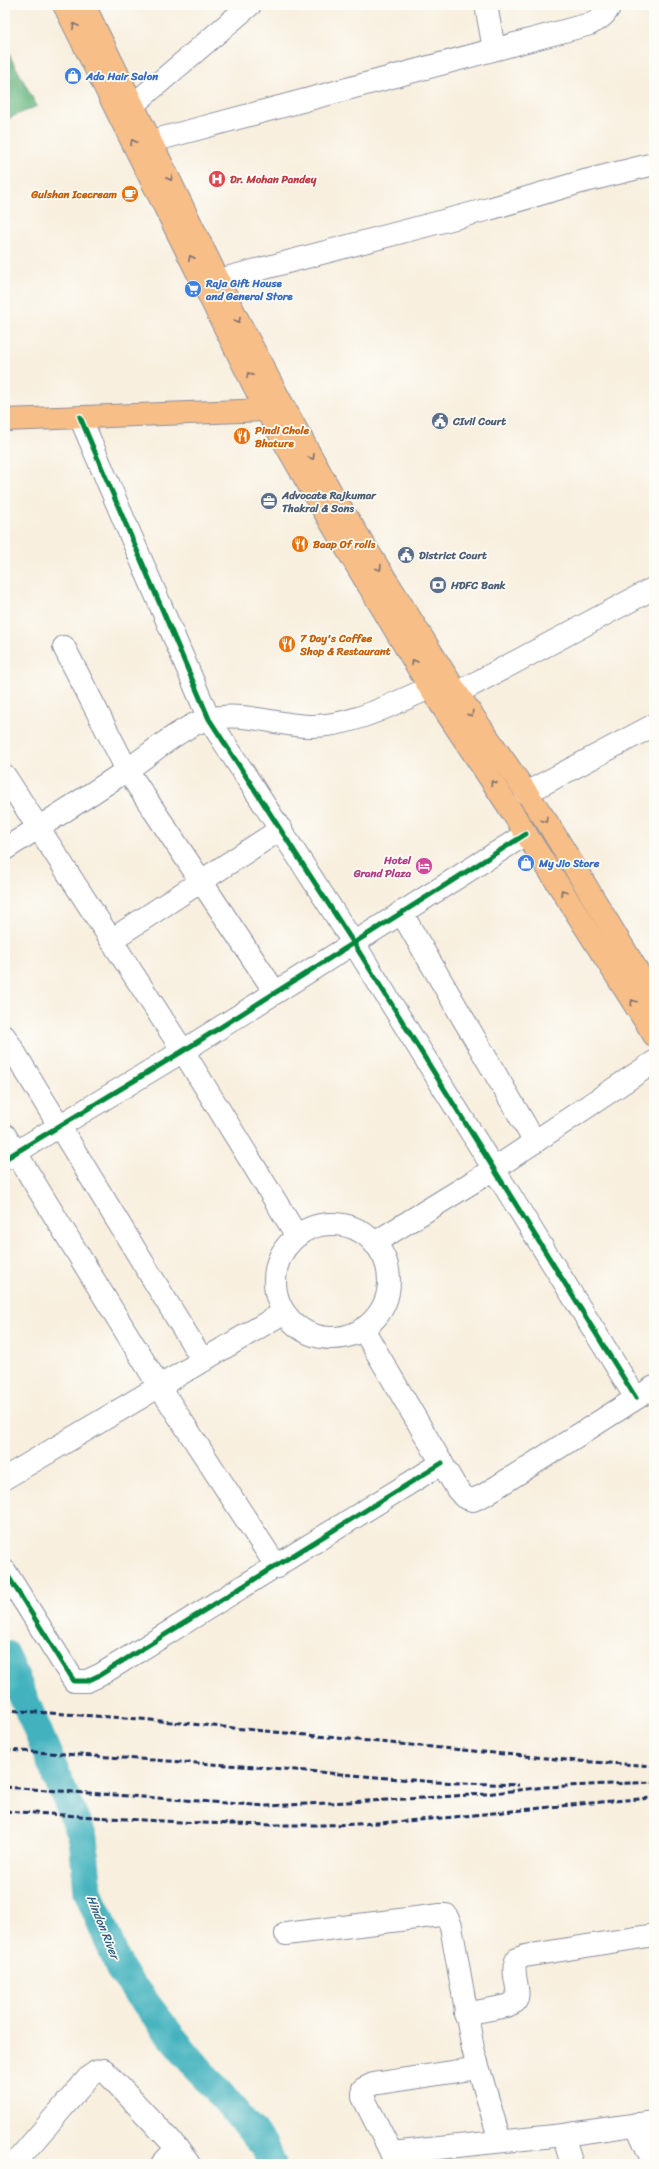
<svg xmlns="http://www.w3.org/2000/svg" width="659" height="2169" viewBox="0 0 659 2169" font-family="Sriracha,sans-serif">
	<rect width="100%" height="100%" fill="#fdfcf7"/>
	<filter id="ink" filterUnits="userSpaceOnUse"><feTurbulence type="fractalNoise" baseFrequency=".025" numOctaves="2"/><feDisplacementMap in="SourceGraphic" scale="8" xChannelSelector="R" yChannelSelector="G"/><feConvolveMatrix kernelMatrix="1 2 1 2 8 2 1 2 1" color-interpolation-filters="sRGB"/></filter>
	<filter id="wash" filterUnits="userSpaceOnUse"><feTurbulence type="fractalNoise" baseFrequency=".012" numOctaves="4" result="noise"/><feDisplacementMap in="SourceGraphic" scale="16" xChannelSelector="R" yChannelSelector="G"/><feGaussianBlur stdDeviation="0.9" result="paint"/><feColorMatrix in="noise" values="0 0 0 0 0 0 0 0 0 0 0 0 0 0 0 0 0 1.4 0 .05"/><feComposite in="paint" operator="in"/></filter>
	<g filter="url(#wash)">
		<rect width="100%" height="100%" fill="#f8efde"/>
		<path fill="#68b680" stroke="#42726f" d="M 5,47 L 37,106 L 5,120 Z"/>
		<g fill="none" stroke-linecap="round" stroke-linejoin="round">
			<path stroke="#43b2be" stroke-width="29" d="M 5,1654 L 83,1838 L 88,1892 L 121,1971 L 172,2037 L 265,2147 L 272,2164"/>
		</g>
	</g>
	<g filter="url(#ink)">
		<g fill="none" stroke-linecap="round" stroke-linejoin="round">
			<defs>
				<g id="minor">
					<path d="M 486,5 L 494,49"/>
					<path d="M 133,105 L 250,5"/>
					<path d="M 152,141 L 590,24 C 600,19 606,15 610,5"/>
					<path d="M 219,280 L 489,209 L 581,182 L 654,164"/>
					<path d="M 80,417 L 209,719 L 353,942 L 636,1398"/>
					<path d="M 64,647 L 127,770 L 275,992"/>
					<path d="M 457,693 L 654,588"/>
					<path d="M 5,776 L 183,1051 L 297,1236"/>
					<path d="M 526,793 L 654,725"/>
					<path d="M 5,849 C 46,823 87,797 127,770 C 149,755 185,724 209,719 C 242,711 276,725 309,726 C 352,727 391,704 430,688"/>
					<path d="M 401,912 L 535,1142"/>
					<path d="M 111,940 L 281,829"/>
					<path d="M 5,1037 L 203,1361"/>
					<path d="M 5,1135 L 159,1386 L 277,1567"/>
					<path d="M 5,1159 L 183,1051 L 526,834"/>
					<circle cx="332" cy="1281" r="57"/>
					<path d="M 374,1243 L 494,1169 L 654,1062"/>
					<path d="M 363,1329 L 457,1489 L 464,1497 L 473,1500 L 484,1495 L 654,1387"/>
					<path d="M 5,1478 L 283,1313"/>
					<path d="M 5,1571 L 74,1681 L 87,1681 L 100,1675 L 442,1463"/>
					<path d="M 286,1934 L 440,1915 L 446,1915 L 451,1926 L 473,2049 L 500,2141"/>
					<path d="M 465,2014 L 507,2006 L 515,2002 C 523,1993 509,1972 517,1959 L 525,1956 L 654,1935"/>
					<path d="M 636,2124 L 654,2164"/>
					<path d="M 563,2135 L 572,2164"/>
					<path d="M 391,2153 L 563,2135 L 654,2122"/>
					<path d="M 14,2164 L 89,2077 L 96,2072 L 104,2070 L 177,2148 L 189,2164"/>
					<path d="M 162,2164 L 177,2148"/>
					<path d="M 397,2164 L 363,2097 L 363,2089 L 373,2084 L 478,2068"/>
				</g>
				<g id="major">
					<path d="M 279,398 L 331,492 L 457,693 L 547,822 L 654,998"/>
					<path d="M 266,410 L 318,501 L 430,688 L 507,804 L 654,1035"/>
				</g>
				<g id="highway">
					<path d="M 64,5 L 266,410"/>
					<path d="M 5,420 L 266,410 L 279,398 L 236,316 L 84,5"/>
				</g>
			</defs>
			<use href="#minor" stroke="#8a8f9e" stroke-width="24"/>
			<use href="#major" stroke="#8a8f9e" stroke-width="24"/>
			<use href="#highway" stroke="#8a8f9e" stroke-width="24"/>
			<use href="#minor" stroke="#fff" stroke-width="22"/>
			<use href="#major" stroke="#f7be87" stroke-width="22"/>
			<use href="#highway" stroke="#f7be87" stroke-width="22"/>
			<g stroke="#1b2f5e" stroke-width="3" stroke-dasharray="6 3" stroke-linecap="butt">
				<path d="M 5,1710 L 140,1719 L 577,1761 L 654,1766"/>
				<path d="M 5,1750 L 271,1768 L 435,1782 L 519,1785"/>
				<path d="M 5,1787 L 267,1806 L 407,1799 L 485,1794 L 545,1787 L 654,1782"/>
				<path d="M 5,1811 C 109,1818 214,1826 318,1825 C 431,1824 542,1805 654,1798"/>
			</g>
			<defs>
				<g id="cycleway">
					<path d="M 80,417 L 209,719 L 353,942 L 636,1398"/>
					<path d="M 5,1159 L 183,1051 L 526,834"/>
					<path d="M 5,1571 L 74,1681 L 87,1681 L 100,1675 L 442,1463"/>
				</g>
			</defs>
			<use href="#cycleway" stroke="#fdfcf7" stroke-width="8"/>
			<use href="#cycleway" stroke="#00873e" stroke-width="5"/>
		</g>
		<defs><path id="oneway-chevron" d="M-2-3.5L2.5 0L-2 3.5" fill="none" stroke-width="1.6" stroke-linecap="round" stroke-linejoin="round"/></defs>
		<g stroke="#7e6f70">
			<use href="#oneway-chevron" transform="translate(75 26) rotate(-117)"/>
			<use href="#oneway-chevron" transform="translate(133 142) rotate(-117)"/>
			<use href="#oneway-chevron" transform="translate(170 178) rotate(64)"/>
			<use href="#oneway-chevron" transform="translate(191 258) rotate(-116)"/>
			<use href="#oneway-chevron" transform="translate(238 320) rotate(62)"/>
			<use href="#oneway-chevron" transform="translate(249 375) rotate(-117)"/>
			<use href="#oneway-chevron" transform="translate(312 457) rotate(61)"/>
			<use href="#oneway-chevron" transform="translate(379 568) rotate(58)"/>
			<use href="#oneway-chevron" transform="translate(414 662) rotate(-121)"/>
			<use href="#oneway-chevron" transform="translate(471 714) rotate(55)"/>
			<use href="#oneway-chevron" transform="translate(493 783) rotate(-124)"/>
			<use href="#oneway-chevron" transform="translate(545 820) rotate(56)"/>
			<use href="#oneway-chevron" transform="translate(563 892) rotate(-122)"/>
			<use href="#oneway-chevron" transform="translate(633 1002) rotate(-122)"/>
		</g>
	</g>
	<defs>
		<symbol id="shop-disc" viewBox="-11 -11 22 22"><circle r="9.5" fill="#3f7fe0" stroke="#fdfcf7"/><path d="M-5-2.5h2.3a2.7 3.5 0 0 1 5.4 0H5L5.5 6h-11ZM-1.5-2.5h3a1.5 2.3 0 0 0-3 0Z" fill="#fff"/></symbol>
		<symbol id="hospital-disc" viewBox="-11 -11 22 22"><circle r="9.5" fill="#e0444e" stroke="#fdfcf7"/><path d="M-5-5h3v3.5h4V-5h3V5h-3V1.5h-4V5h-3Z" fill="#fff"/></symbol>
		<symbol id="cafe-disc" viewBox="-11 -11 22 22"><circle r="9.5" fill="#e8710a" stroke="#fdfcf7"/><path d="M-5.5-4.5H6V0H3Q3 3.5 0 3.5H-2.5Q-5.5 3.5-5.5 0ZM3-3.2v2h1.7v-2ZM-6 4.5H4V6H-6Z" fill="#fff"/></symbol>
		<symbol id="supermarket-disc" viewBox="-11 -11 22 22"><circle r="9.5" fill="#3f7fe0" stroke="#fdfcf7"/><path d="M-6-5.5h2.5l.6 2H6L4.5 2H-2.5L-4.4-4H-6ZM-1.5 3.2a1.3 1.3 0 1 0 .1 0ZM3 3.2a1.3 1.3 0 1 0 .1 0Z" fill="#fff"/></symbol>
		<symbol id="civic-disc" viewBox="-11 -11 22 22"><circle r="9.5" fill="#5c6f8a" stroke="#fdfcf7"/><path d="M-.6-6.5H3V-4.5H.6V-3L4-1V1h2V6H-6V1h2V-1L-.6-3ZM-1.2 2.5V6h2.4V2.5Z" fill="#fff"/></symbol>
		<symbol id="restaurant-disc" viewBox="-11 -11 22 22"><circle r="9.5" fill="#e8710a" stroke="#fdfcf7"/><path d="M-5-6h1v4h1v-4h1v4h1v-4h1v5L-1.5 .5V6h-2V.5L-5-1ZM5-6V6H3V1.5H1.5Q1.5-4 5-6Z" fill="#fff"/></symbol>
		<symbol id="office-disc" viewBox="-11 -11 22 22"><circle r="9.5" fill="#5c6f8a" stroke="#fdfcf7"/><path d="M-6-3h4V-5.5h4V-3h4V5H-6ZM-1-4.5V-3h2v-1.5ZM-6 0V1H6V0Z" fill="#fff"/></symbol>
		<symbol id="bank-disc" viewBox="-11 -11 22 22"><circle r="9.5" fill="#5c6f8a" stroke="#fdfcf7"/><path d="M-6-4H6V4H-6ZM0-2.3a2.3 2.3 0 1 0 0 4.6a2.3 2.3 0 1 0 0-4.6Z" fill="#fff"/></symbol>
		<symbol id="hotel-disc" viewBox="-11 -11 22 22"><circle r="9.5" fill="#d1479c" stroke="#fdfcf7"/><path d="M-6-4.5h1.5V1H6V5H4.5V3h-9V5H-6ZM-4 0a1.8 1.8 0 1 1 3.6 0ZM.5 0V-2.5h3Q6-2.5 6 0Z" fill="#fff"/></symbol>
	</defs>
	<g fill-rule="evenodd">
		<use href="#shop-disc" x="63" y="66" width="20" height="20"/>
		<use href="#hospital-disc" x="207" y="169" width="20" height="20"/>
		<use href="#cafe-disc" x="120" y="184" width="20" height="20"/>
		<use href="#supermarket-disc" x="183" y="279" width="20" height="20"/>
		<use href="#civic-disc" x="430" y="411" width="20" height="20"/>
		<use href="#restaurant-disc" x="232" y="426" width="20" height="20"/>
		<use href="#office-disc" x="259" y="491" width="20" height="20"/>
		<use href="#restaurant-disc" x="290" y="534" width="20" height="20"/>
		<use href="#civic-disc" x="396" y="545" width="20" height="20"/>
		<use href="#bank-disc" x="428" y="575" width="20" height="20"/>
		<use href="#restaurant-disc" x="277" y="634" width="20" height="20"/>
		<use href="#shop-disc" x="516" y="853" width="20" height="20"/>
		<use href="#hotel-disc" x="414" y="856" width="20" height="20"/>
	</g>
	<g text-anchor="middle" stroke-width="3.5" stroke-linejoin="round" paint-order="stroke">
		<g font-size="11" font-weight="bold" fill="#366cbe" stroke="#fdfcf7" text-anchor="start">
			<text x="86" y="80">Ada Hair Salon</text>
			<text x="206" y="287">Raja Gift House<tspan x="206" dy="13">and General Store</tspan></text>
			<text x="539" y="867">My Jio Store</text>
		</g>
		<g font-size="11" font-weight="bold" fill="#be3a42" stroke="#fdfcf7" text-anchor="start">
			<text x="230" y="183">Dr. Mohan Pandey</text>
		</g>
		<g font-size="11" font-weight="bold" fill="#c56008" stroke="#fdfcf7" text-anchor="start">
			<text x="117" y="198" text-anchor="end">Gulshan Icecream</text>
			<text x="255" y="434">Pindi Chole<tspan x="255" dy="13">Bhature</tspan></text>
			<text x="313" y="548">Baap Of rolls</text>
			<text x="300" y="642">7 Day's Coffee<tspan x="300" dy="13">Shop &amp; Restaurant</tspan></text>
		</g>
		<g font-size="11" font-weight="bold" fill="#4e5e75" stroke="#fdfcf7" text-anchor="start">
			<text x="453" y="425">CIvil Court</text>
			<text x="282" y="499">Advocate Rajkumar<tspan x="282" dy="13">Thakral &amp; Sons</tspan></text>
			<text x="419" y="559">District Court</text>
			<text x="451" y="589">HDFC Bank</text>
		</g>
		<g font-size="11" font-weight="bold" fill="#b23c85" stroke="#fdfcf7" text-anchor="end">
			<text x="411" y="864">Hotel<tspan x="411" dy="13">Grand Plaza</tspan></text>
		</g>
		<g font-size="12" font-style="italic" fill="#295d80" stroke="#fdfcf7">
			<text transform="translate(103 1927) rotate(68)" y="4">Hindon River</text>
		</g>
	</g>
	<rect width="659" height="2169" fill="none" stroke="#fdfcf7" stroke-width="20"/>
</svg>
